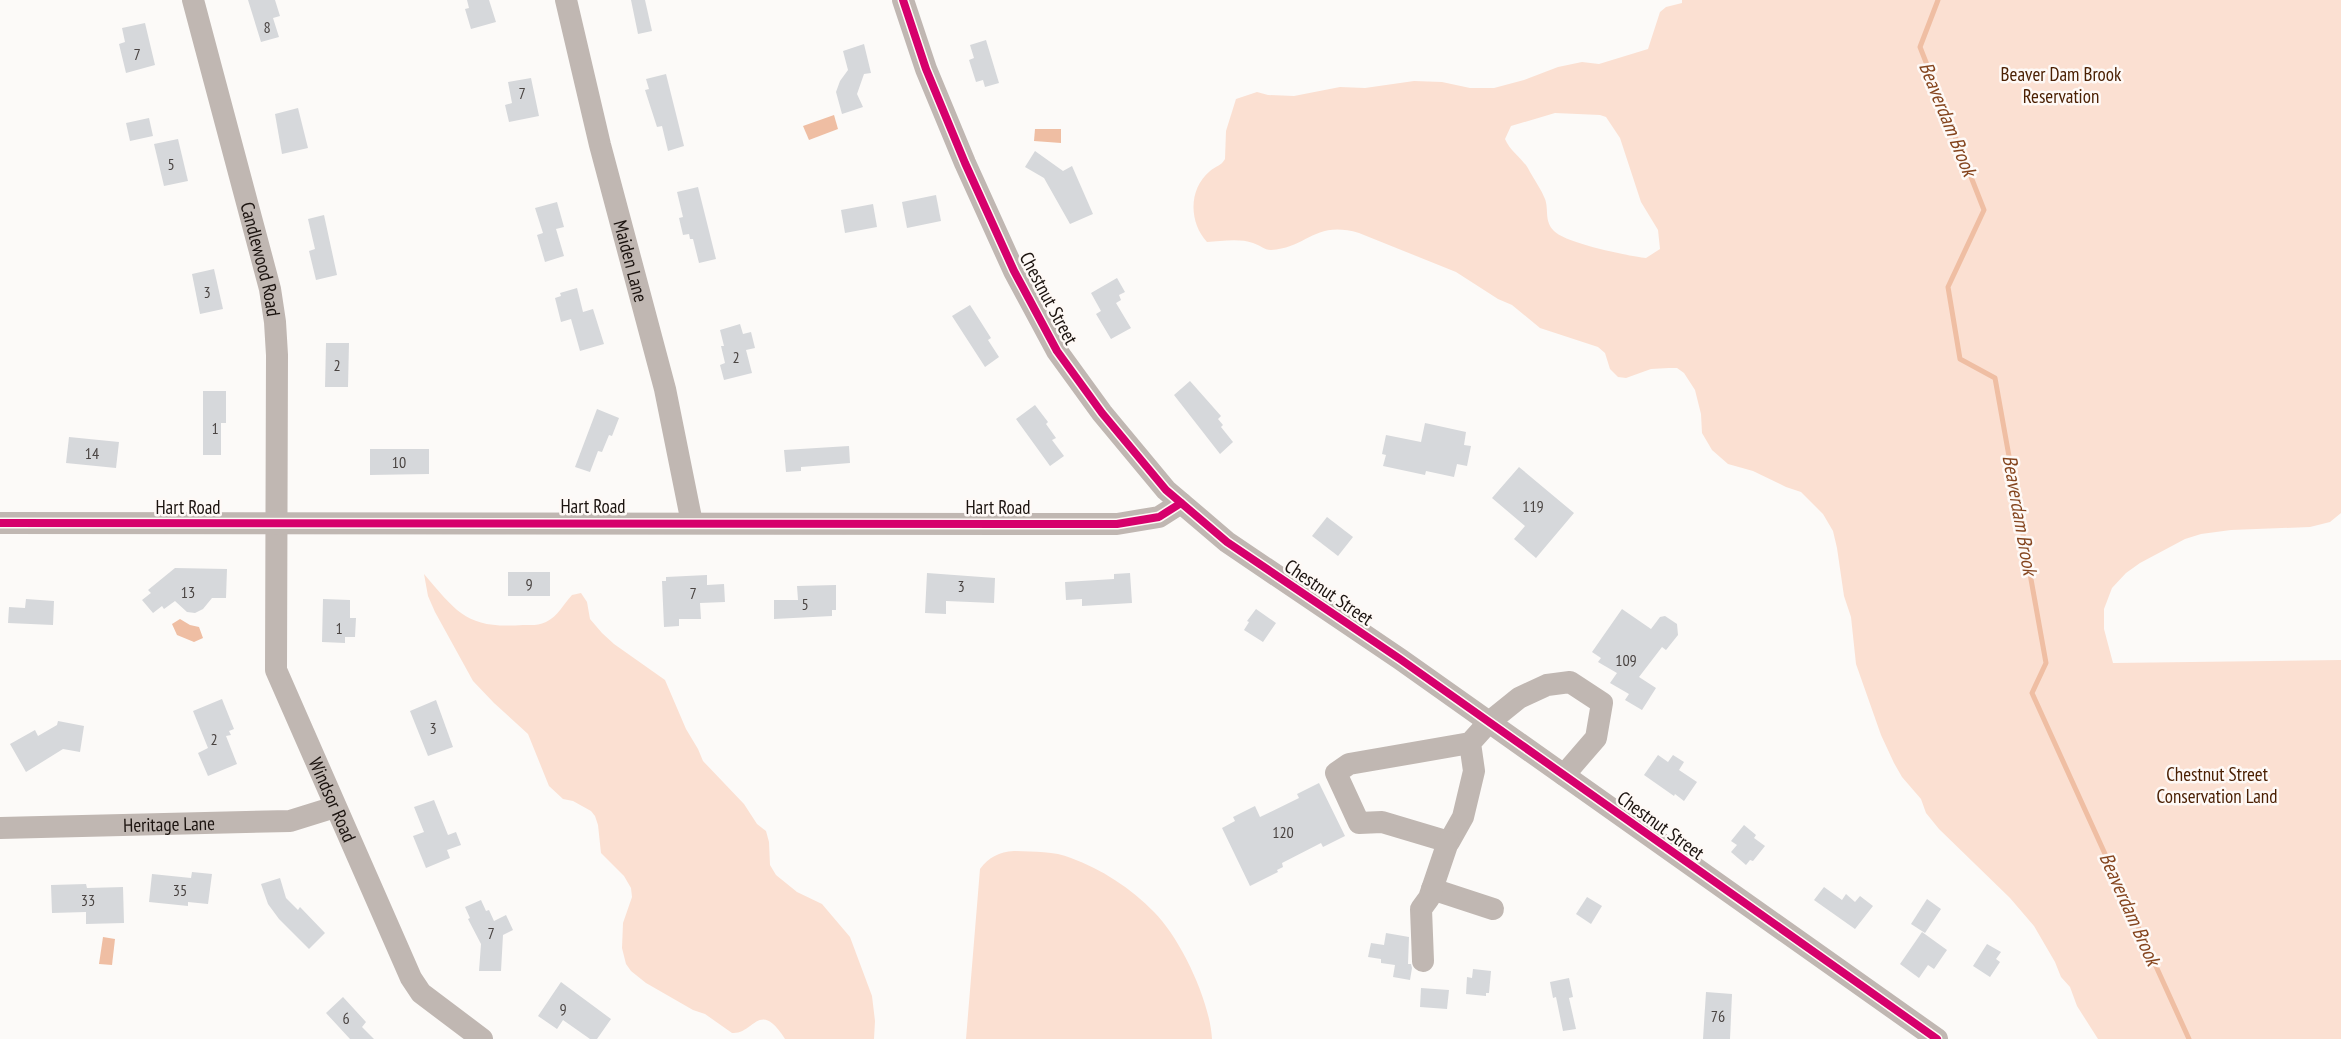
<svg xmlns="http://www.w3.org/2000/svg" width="2341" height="1039" viewBox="0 0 2341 1039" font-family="'PT Sans Narrow',sans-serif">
	<rect width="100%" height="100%" fill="#fcfaf8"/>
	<g fill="#fbe0d2" fill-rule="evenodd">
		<path d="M 1682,0 L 2341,0 L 2341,513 L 2330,522 L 2310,527 L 2231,530 L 2201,534 L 2185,539 L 2140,563 L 2126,573 L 2112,588 L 2104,609 L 2104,629 L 2113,663 L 2341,660 L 2341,1039 L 2098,1039 L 2077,1006 L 2070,987 L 2061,977 L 2055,962 L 2034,926 L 2010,898 L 1939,829 L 1926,813 L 1921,799 L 1902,777 L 1894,763 L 1881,735 L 1856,664 L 1851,617 L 1844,596 L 1837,548 L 1833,531 L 1823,514 L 1801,492 L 1786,487 L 1753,471 L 1728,464 L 1712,450 L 1702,433 L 1701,414 L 1695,390 L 1684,373 L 1677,368 L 1669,368 L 1651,369 L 1626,378 L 1618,377 L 1610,369 L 1605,353 L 1598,347 L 1540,328 L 1512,305 L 1498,299 L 1456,272 L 1359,233 C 1314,220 1308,248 1271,250 C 1264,250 1260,245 1253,243 C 1240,238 1221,241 1207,242 C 1189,223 1188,189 1210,171 C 1216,166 1221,166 1225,159 L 1226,131 L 1236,99 L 1257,92 L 1268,95 L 1294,96 L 1340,87 L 1365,88 L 1414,81 L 1442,82 L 1470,88 L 1494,88 L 1524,80 L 1558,67 L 1582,62 L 1599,64 L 1648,49 L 1660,12 L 1666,7 L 1682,3 ZM 1555,113 L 1600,115 L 1606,117 L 1620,138 L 1641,202 L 1658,230 L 1660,249 L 1646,258 C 1628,256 1565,243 1554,231 C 1544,221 1549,210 1545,199 C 1541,189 1535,181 1530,172 C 1524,159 1511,153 1505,139 L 1511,126 Z"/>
		<path d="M 424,574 C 458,614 468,629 523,625 C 531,625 538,626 546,622 C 558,616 563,605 572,595 L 581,593 L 587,602 L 590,619 L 602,633 L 614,644 L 665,680 L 686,729 L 698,749 L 703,761 L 744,804 L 757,824 L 766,831 L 769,842 L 770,865 L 776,875 L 797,892 L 822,904 L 850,937 L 872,996 L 875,1021 L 874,1039 L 785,1039 C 759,998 754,1035 732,1033 L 705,1014 L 693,1010 L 646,983 L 631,971 L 626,964 L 622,948 L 623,923 L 632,897 L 631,888 L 624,876 L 601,853 L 598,825 L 595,816 L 591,811 L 573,801 L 563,799 L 549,786 L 528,734 L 494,703 L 473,681 L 435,612 L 428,596 Z"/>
		<path d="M 1014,851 C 1032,852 1054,851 1071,858 C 1101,869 1131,888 1154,912 C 1181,939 1210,1001 1212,1039 L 966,1039 L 980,869 C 989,857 999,852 1014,851 Z"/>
	</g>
	<g fill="#efbea3">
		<path d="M 834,115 L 838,129 L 809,140 L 803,126 Z"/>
		<path d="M 1035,129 L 1061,129 L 1061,143 L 1034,141 Z"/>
		<path d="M 180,619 L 190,625 L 199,627 L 203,638 L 194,642 L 177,635 L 172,624 Z"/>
		<path d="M 103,937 L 115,939 L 112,965 L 99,964 Z"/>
	</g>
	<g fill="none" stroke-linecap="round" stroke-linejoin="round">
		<path stroke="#efbea3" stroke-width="5" d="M 1938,0 L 1920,47 L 1984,210 L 1948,287 L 1960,359 L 1995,378 L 2046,663 L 2032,693 L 2189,1039"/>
	</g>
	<g fill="#d6d8db">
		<path d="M 248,0 L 275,0 L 280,16 L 273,18 L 279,37 L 261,42 Z"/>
		<path d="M 467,0 L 489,0 L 496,22 L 471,29 L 465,9 L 469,8 Z"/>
		<path d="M 631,0 L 645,0 L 652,31 L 638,34 Z"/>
		<path d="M 145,23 L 155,65 L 126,73 L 119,44 L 125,42 L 122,28 Z"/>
		<path d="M 986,40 L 999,83 L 985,87 L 983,80 L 976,82 L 969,60 L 974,58 L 970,45 Z"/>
		<path d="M 864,44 L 871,73 L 864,74 L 857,94 L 863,107 L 842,114 L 836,92 L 840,81 L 848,70 L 843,51 Z"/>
		<path d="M 666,74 L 684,146 L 668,151 L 662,126 L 657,127 L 645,90 L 649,89 L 646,79 Z"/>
		<path d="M 531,78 L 539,116 L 509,122 L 505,105 L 512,103 L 508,82 Z"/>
		<path d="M 298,108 L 308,148 L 282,154 L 275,114 Z"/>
		<path d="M 149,118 L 153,136 L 130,141 L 126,123 Z"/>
		<path d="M 178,139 L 188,181 L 164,186 L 154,144 Z"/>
		<path d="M 1035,151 L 1063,171 L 1072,166 L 1093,214 L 1070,224 L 1044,178 L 1025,167 Z"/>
		<path d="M 698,187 L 716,259 L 699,263 L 693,239 L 690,239 L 689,234 L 683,235 L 679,218 L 683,217 L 677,192 Z"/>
		<path d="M 936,195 L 941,221 L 907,228 L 902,202 Z"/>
		<path d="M 557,202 L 564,227 L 556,229 L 564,256 L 545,262 L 537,235 L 543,233 L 535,208 Z"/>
		<path d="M 873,204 L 877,227 L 845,233 L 841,210 Z"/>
		<path d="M 324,215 L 337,275 L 316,280 L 309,251 L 315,249 L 308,219 Z"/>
		<path d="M 214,269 L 223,309 L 200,314 L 192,274 Z"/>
		<path d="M 1117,278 L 1125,292 L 1119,295 L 1121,300 L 1116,303 L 1131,328 L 1111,339 L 1096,314 L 1101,311 L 1091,293 Z"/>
		<path d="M 577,288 L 583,312 L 593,309 L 604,344 L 580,351 L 571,319 L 561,322 L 555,298 L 561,296 L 560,293 Z"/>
		<path d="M 970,305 L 991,338 L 988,340 L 999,357 L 985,367 L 952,316 Z"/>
		<path d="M 740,324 L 743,334 L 751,332 L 755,348 L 746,350 L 752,373 L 724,380 L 720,365 L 725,363 L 721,346 L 724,346 L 720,330 Z"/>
		<path d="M 326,343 L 349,343 L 348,387 L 325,387 Z"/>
		<path d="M 1190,381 L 1221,416 L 1218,419 L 1223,425 L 1221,427 L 1233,442 L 1220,454 L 1174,395 Z"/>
		<path d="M 203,391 L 226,391 L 226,423 L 221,423 L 221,455 L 203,455 Z"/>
		<path d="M 1035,405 L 1048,422 L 1046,424 L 1056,438 L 1052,440 L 1064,456 L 1050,466 L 1016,419 Z"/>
		<path d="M 597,409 L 619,418 L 612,436 L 609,435 L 602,452 L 598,451 L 590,472 L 575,467 Z"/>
		<path d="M 1425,423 L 1466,432 L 1464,445 L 1471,446 L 1467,466 L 1457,464 L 1454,477 L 1426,471 L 1425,475 L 1383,466 L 1386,455 L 1382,454 L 1386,435 L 1421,442 Z"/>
		<path d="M 69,437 L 119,442 L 116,468 L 66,463 Z"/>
		<path d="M 849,446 L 850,463 L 801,467 L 801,471 L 786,472 L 784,450 Z"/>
		<path d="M 370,449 L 429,449 L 429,474 L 370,475 Z"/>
		<path d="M 1519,467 L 1574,513 L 1536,558 L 1514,539 L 1525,526 L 1492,498 Z"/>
		<path d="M 1327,517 L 1353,537 L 1338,556 L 1312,536 Z"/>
		<path d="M 175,568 L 227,569 L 226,598 L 212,598 L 203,609 L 195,613 L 187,612 L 175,601 L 164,609 L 162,606 L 153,613 L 142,600 L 151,593 L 148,590 Z"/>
		<rect x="508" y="572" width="42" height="24"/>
		<path d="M 927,573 L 995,578 L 994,603 L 946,601 L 946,614 L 925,613 Z"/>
		<path d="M 1130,573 L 1132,603 L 1082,606 L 1082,599 L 1066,600 L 1065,582 L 1114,579 L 1114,574 Z"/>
		<path d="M 707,575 L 707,585 L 724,584 L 725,602 L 700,603 L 701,619 L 679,619 L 679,626 L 664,627 L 662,581 L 666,581 L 666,577 Z"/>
		<path d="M 836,585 L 836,610 L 832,610 L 832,616 L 774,619 L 774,600 L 798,600 L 797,586 Z"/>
		<path d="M 26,599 L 54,601 L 53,625 L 8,623 L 9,607 L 25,608 Z"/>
		<path d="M 323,599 L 350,600 L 350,618 L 356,618 L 355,637 L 345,637 L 345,643 L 322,642 Z"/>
		<path d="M 1256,609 L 1276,623 L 1263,642 L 1244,630 L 1249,622 L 1247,621 Z"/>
		<path d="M 1622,609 L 1651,629 L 1660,617 L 1665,616 L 1677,624 L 1678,635 L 1666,650 L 1662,647 L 1639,677 L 1656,688 L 1642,710 L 1625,700 L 1629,694 L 1610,683 L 1617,673 L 1598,662 L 1601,658 L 1592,652 Z"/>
		<path d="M 222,699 L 234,729 L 229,731 L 231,735 L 226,736 L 237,764 L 208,776 L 198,753 L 208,748 L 193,711 Z"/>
		<path d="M 436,700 L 453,747 L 428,756 L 410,711 Z"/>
		<path d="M 58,721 L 84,726 L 80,752 L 63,749 L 26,772 L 10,744 L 35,730 L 38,736 L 57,725 Z"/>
		<path d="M 1658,755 L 1668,762 L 1673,755 L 1684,762 L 1679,770 L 1697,782 L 1684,801 L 1675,794 L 1674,796 L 1644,775 Z"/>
		<path d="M 1319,783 L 1345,836 L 1323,847 L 1321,843 L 1282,863 L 1283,867 L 1277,870 L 1278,872 L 1250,886 L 1222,828 L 1235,821 L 1233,817 L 1255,806 L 1260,817 L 1299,798 L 1297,794 Z"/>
		<path d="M 434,800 L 448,835 L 456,832 L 461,845 L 447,850 L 450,858 L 426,868 L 413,836 L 424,832 L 414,807 Z"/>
		<path d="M 1744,825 L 1756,835 L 1754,838 L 1765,846 L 1753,861 L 1750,860 L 1746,865 L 1731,852 L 1737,845 L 1731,841 Z"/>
		<path d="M 192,872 L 212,874 L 208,904 L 188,902 L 188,906 L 149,902 L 152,874 L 191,878 Z"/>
		<path d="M 280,878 L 286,898 L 298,910 L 300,907 L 325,933 L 309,949 L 279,919 L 268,904 L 261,884 Z"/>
		<path d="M 86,884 L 87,888 L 123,887 L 124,923 L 86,924 L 86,912 L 52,913 L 51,885 Z"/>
		<path d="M 1824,887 L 1842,900 L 1846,894 L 1855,902 L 1860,896 L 1873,906 L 1855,929 L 1814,900 Z"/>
		<path d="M 1587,897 L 1602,906 L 1591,924 L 1576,914 Z"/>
		<path d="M 1927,899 L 1941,909 L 1925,933 L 1911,924 Z"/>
		<path d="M 481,900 L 486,911 L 489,910 L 494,921 L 506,915 L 513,930 L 503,935 L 501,971 L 479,971 L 481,944 L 468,919 L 470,918 L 465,907 Z"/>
		<path d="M 1922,932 L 1947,950 L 1934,969 L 1928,965 L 1919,978 L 1900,964 Z"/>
		<path d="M 1386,933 L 1409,937 L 1408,964 L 1411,964 L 1412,968 L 1410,980 L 1393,977 L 1395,965 L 1381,963 L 1381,959 L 1368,957 L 1371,943 L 1384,945 Z"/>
		<path d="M 1987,944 L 2001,952 L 1996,959 L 2000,962 L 1990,977 L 1973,966 Z"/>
		<path d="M 1473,969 L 1491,971 L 1489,993 L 1486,993 L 1486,996 L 1466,994 L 1467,977 L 1472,978 Z"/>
		<path d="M 1569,978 L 1573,997 L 1569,998 L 1576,1029 L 1563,1031 L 1556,997 L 1553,998 L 1550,982 Z"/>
		<path d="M 561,982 L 611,1019 L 597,1039 L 590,1039 L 563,1020 L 557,1029 L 538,1016 Z"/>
		<path d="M 1421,988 L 1449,990 L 1447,1009 L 1420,1007 Z"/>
		<path d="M 1706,992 L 1732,994 L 1730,1039 L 1703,1039 Z"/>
		<path d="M 343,997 L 366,1022 L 362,1027 L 374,1039 L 350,1039 L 326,1013 Z"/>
	</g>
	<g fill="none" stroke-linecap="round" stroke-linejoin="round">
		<g stroke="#c0b7b2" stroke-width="22">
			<path id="s1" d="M 193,0 L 270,289 L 275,322 L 277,355 L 276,670 L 411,978 L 421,993 L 482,1039"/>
			<path id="s2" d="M 566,0 L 600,145 L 665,389 L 692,523"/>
			<path d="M 903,0 L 926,69 L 965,163 L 1014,271 L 1057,351 L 1102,413 L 1166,490 L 1227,542 L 1400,659 L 1937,1039"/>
			<path d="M 0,523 L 1117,524 L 1159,517 L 1181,503"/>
			<path d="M 1470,743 L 1474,771 L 1463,817 L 1449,842 L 1382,822 L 1359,823 L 1336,773 L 1349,764 L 1470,743 L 1488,723 L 1519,698 L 1547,685 L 1570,682 L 1602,703 L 1596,738 L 1564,775"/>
			<path id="s3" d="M 0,828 L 290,821 L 335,807"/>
			<path d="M 1432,889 L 1493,909"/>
			<path d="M 1423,961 L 1421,909 L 1429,898 L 1448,842"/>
		</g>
		<defs>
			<g id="cycleway">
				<path d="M 903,0 L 926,69 L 965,163 L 1014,271 L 1057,351 L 1102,413 L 1166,490 L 1227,542 L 1400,659 L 1937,1039"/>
				<path d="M 0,523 L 1117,524 L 1159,517 L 1181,503"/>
			</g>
		</defs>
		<use href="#cycleway" stroke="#fef9f6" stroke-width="11"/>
		<use href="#cycleway" stroke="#d6006c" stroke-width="8"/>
	</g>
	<g text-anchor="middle" stroke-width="5" stroke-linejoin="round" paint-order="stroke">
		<g font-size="16" fill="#4a4442">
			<text x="267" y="33">8</text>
			<text x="137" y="60">7</text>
			<text x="522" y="99">7</text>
			<text x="171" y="170">5</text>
			<text x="207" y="298">3</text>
			<text x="736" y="363">2</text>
			<text x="337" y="371">2</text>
			<text x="215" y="434">1</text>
			<text x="92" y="459">14</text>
			<text x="399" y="468">10</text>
			<text x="1533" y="512">119</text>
			<text x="529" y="590">9</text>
			<text x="961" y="592">3</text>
			<text x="188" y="598">13</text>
			<text x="693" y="599">7</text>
			<text x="805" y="610">5</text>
			<text x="339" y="634">1</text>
			<text x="1626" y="666">109</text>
			<text x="433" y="734">3</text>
			<text x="214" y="745">2</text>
			<text x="1283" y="838">120</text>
			<text x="180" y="896">35</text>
			<text x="88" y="906">33</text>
			<text x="491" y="939">7</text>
			<text x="563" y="1015">9</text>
			<text x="1718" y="1022">76</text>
			<text x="346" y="1024">6</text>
		</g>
		<g font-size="19" fill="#4b2003" stroke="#fef9f6">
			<text x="2061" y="81">Beaver Dam Brook<tspan x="2061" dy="22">Reservation</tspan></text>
			<text x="2217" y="781">Chestnut Street<tspan x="2217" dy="22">Conservation Land</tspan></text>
		</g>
		<g font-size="19" fill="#1b130f" stroke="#fef9f6">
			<text dy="7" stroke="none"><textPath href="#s1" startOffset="268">Candlewood Road</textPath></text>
			<text dy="7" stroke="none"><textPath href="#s2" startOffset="269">Maiden Lane</textPath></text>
			<text transform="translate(1049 298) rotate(62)" y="7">Chestnut Street</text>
			<text x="593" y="513">Hart Road</text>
			<text x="188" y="514">Hart Road</text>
			<text x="998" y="514">Hart Road</text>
			<text transform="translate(1329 592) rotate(34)" y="7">Chestnut Street</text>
			<text dy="7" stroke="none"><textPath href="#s1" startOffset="822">Windsor Road</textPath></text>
			<text dy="7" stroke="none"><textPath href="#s3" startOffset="169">Heritage Lane</textPath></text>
			<text transform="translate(1661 825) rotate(36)" y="7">Chestnut Street</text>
		</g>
		<g font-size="20" font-style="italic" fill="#84441d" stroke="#fef9f6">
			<text transform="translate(1948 119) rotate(68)" y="7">Beaverdam Brook</text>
			<text transform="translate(2020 515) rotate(80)" y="7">Beaverdam Brook</text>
			<text transform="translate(2130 909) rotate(66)" y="7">Beaverdam Brook</text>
		</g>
	</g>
</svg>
